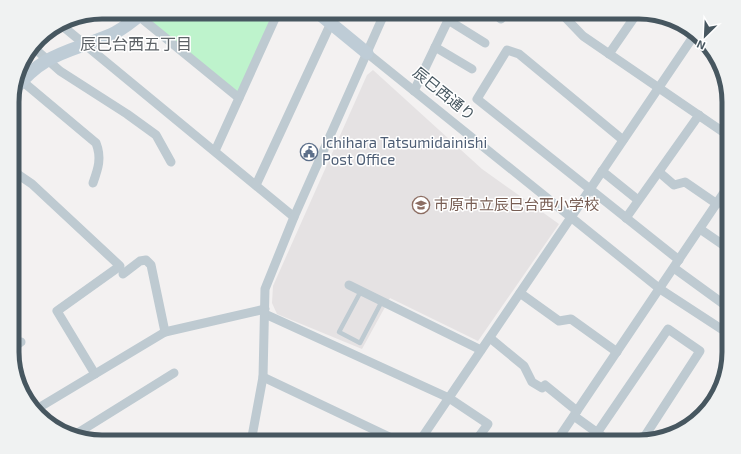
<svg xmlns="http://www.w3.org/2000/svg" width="741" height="454" viewBox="0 0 741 454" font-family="'Exo 2','Noto Sans JP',sans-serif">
	<rect width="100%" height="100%" fill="#f3f1f1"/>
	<path fill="#e5e2e3" d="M 373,70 L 482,169 L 559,224 L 478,341 L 390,298 L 362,349 L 277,314 L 272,303 L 273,286 L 367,75 Z"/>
	<path fill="#bef3cc" d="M 144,12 L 278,12 L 239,98 L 138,16 Z"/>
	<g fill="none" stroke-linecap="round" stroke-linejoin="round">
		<path stroke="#becad1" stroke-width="4.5" d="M 361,291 L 339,332 L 360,343 L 382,301"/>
		<g stroke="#becad1" stroke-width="9">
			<path d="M 493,12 L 501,19"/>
			<path d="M 560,12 L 583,36 L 729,136"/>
			<path d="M 135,13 L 239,98"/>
			<path d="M 448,20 L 485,43"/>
			<path d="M 60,24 L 294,217"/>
			<path d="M 33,47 L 60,71 L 127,114 L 156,135 L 171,162"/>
			<path d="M 435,47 L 472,69"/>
			<path d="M 367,53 L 660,289 L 729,334"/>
			<path d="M 609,54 L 638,12"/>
			<path d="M 22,81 L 96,143 C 102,158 98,169 93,183"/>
			<path d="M 414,91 L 452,12"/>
			<path d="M 623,140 L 519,54 L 507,50 L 477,99 L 679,260"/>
			<path d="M 215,151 L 278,12"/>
			<path d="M 13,171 L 32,184 L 120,266 L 57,311 L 95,374"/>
			<path d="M 602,171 L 638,200"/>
			<path d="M 659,172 L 674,185 L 685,182 L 717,204"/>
			<path d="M 256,185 L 331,23"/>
			<path d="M 626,218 L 699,115"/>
			<path d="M 700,229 L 729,249"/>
			<path d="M 674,268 L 729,308"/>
			<path d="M 123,274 L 140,261 L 146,260 L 151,265 L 165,332"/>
			<path d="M 349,285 L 481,350"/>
			<path d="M 520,293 L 559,321 L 571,319 L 617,352"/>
			<path d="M 265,314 L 449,398 L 488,424 L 475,442"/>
			<path d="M 490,338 L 524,366 L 532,382 L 542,388 L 545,385 L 577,411"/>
			<path d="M 13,348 L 21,342"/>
			<path d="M 263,377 L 400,442"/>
			<path d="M 713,403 L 714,401"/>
			<path d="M 35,410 L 165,332 L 265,309"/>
			<path d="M 574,416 L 610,442"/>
			<path d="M 597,433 L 668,329 L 700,351 L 641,442"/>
			<path d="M 76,434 L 174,373"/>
			<path d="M 481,435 L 494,442"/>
			<path d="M 251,442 L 263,377 L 265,289 L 294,217 L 385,12"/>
			<path d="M 419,442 L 695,34"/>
			<path d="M 556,442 L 729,185"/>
		</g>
		<g stroke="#beccd6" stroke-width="13">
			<path d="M 317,12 L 367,53"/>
			<path d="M 13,91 C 45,52 67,53 110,35 C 123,30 133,20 144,12"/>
		</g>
	</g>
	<defs>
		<symbol id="civic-ring" viewBox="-11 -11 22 22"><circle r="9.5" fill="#fff" stroke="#5c6f8a" stroke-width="1.5"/><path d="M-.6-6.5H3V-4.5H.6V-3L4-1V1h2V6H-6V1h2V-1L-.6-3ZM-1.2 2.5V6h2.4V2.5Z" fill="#5c6f8a"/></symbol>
		<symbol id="school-ring" viewBox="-11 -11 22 22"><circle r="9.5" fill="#fff" stroke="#8d6e63" stroke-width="1.5"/><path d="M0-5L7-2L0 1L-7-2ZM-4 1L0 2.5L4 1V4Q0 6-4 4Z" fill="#8d6e63"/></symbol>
	</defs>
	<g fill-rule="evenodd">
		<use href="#civic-ring" x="299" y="142" width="20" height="20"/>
		<use href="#school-ring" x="411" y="195" width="20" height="20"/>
	</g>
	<g text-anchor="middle" stroke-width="3" stroke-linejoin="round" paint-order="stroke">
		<g font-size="15" fill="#475760" stroke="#fff">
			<text transform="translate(444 94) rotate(39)" y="5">辰巳西通り</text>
		</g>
		<g font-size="15" fill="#4e5e75" stroke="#fff" text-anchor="start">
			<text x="322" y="148">Ichihara Tatsumidainishi<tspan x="322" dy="17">Post Office</tspan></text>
		</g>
		<g font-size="15" fill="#785e54" stroke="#fff" text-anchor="start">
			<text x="434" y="210">市原市立辰巳台西小学校</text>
		</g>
		<g font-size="16" fill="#5d6267" stroke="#fff">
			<text x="136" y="50">辰巳台西五丁目</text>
		</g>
	</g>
	<path d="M0 0H741V454H0ZM102 19H639A83 83 0 0 1 722 102V352A83 83 0 0 1 639 435H102A83 83 0 0 1 19 352V102A83 83 0 0 1 102 19Z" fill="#f0f2f2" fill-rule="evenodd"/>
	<path fill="none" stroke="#475760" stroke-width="5" d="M102 19H639A83 83 0 0 1 722 102V352A83 83 0 0 1 639 435H102A83 83 0 0 1 19 352V102A83 83 0 0 1 102 19Z"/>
	<g transform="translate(705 36) rotate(204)" stroke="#ffffff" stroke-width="3" paint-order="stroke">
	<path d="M0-3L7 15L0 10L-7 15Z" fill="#475760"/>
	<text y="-6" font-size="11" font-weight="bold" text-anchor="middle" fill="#475760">N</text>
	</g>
</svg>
